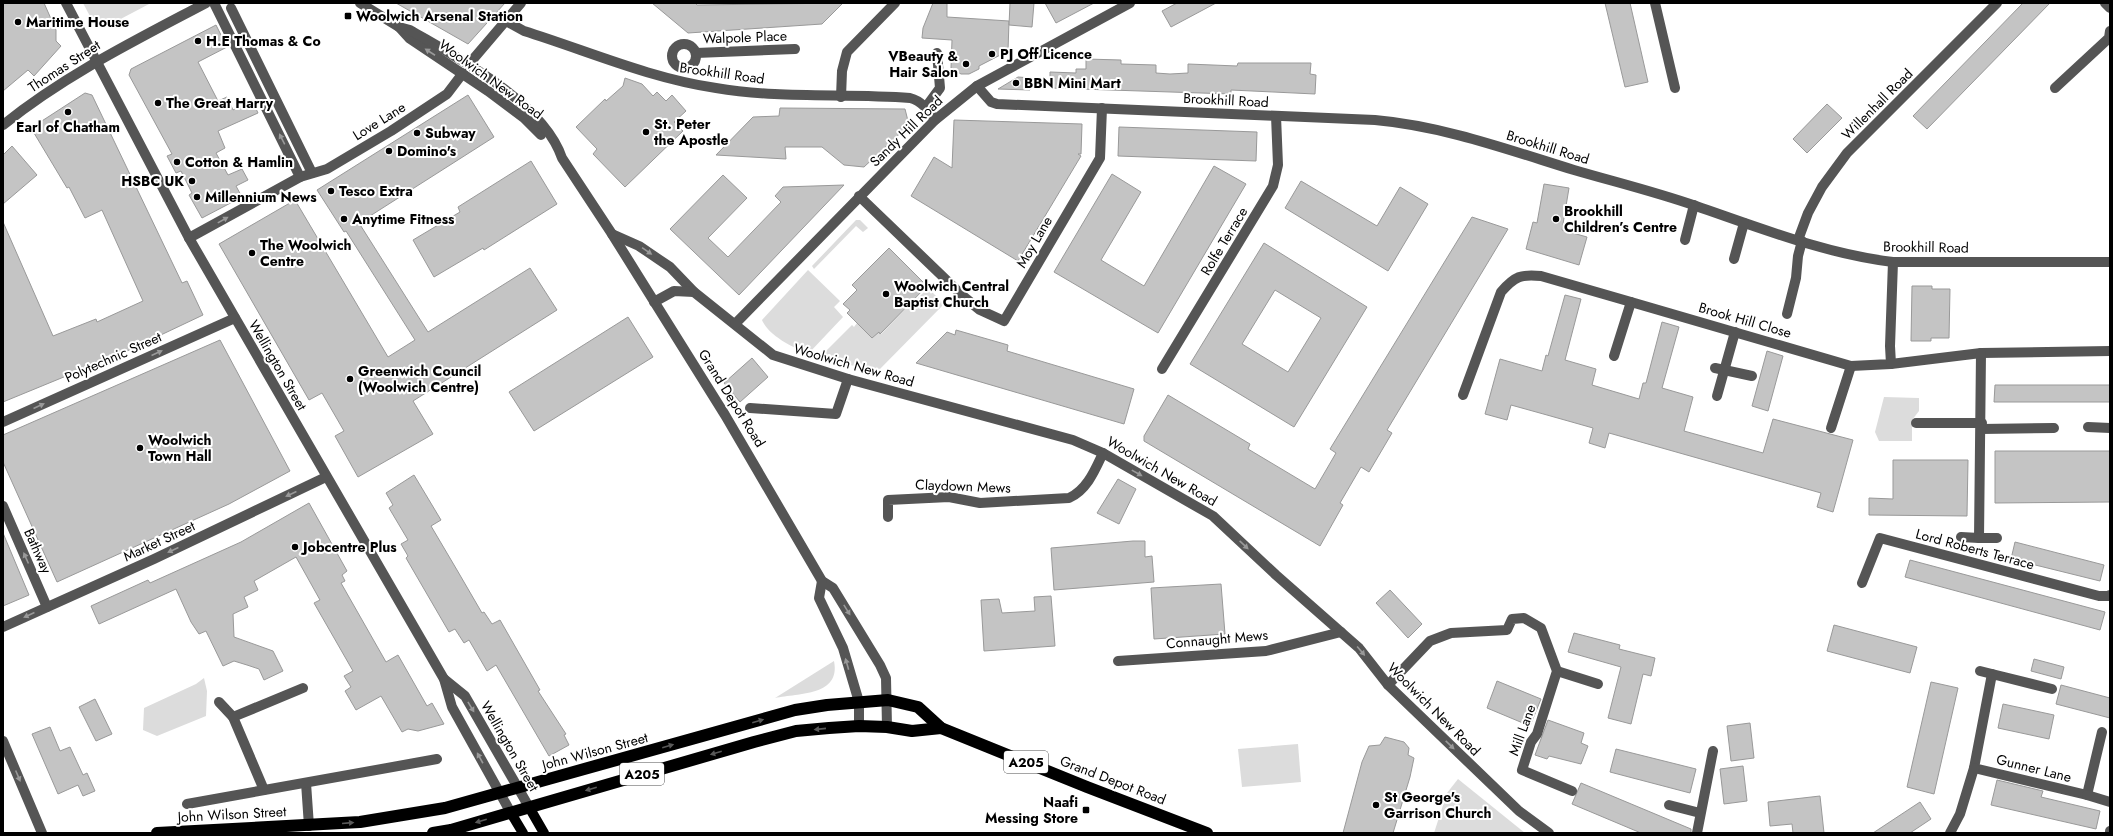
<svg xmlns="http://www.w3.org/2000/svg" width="2113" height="836" viewBox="0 0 2113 836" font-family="Jost,sans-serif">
	<rect width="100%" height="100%" fill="#fff"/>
	<g fill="#dcdcdc">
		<path d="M 83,3 L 151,3 L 113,23 L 92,20 Z"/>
		<path d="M 856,220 L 860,220 L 868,228 L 863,232 L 856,226 L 814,269 L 812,266 Z"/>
		<path d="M 808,270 L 840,301 L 834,307 L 843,317 L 809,353 C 794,349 768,335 762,320 Z"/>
		<path d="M 928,288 L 944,304 L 877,372 L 820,357 L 852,325 L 854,327 L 857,323 L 872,338 L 879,332 L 881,334 L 915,299 L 916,300 Z"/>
		<path d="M 1884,397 L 1919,398 L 1919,411 L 1912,420 L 1912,441 L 1879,441 L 1875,432 Z"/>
		<path d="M 834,661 C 841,696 799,693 775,698 Z"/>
		<path d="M 204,678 L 207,691 L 206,716 L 157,736 L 143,730 L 144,708 L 196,684 Z"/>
		<path d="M 1298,744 L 1301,782 L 1242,787 L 1238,749 Z"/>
		<path d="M 1458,779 L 1525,833 L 1434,833 L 1447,793 Z"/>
	</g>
	<g fill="#c4c4c4" stroke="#999" fill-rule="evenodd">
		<path d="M 3,3 L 44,3 L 56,30 L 56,41 L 61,46 L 34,76 L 28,70 L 3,91 Z"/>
		<path d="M 396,3 L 505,3 L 468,44 Z"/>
		<path d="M 652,3 L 695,3 L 697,5 L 843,3 L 822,24 L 688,33 Z"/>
		<path d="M 933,3 L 947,3 L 947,17 L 1009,21 L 1008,51 L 979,66 L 979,69 L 969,74 L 961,74 L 951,68 L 952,40 L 922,38 L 923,28 Z"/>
		<path d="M 1010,3 L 1034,3 L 1032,27 L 1009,25 Z"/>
		<path d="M 1045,3 L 1094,3 L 1056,23 Z"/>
		<path d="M 1177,3 L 1216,3 L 1171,27 L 1162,11 Z"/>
		<path d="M 1605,3 L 1630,3 L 1648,82 L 1625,87 Z"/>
		<path d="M 2023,3 L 2050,3 L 1927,129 L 1913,116 Z"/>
		<path d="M 216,25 L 227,47 L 198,62 L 218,101 L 227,97 L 233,110 L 252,100 L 258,113 L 218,131 L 225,148 L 216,153 L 228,175 L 242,169 L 248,180 L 236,186 L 242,197 L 202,218 L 189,195 L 192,193 L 181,171 L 176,173 L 167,156 L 172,154 L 129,75 L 131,69 Z"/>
		<path d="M 1086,59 L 1121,60 L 1121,64 L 1156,65 L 1156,73 L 1170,74 L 1188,73 L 1188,64 L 1237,66 L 1238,63 L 1311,63 L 1310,74 L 1316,75 L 1315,94 L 1231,90 L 1231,94 L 1050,88 L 1050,72 L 1076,73 L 1076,69 L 1086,69 Z"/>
		<path d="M 1018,77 L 1031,78 L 1030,90 L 998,89 Z"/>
		<path d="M 625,78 L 642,84 L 653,96 L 657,92 L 666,101 L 672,95 L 686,111 L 674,122 L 683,131 L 625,187 L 593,154 L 597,149 L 576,127 L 605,99 L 606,101 L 623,86 Z"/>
		<path d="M 85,93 L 92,95 L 182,283 L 187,281 L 203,315 L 127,351 L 3,402 L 3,222 L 53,336 L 96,319 L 97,322 L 143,301 L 102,210 L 85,218 L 69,187 L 67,188 L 31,128 Z"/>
		<path d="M 468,95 L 494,137 L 359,223 L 428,332 L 530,268 L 557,310 L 413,401 L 433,434 L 358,477 L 335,436 L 344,431 L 322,393 L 309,400 L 219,244 L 295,200 L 388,357 L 415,340 L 346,231 L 344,232 L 317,190 Z"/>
		<path d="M 1827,104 L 1842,118 L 1807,153 L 1793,139 Z"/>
		<path d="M 780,108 L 905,109 L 909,125 L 864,167 L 844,165 L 822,147 L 785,147 L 786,159 L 716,155 L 753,117 L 779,116 Z"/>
		<path d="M 954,120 L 1082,124 L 1081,154 L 1078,154 L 1081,156 L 1018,261 L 911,196 L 934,157 L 952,168 Z"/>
		<path d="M 1119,127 L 1257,132 L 1256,161 L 1118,156 Z"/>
		<path d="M 12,146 L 37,175 L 3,204 L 3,155 Z"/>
		<path d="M 531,161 L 557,204 L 484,250 L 483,248 L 434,277 L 413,240 L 460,212 L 458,207 Z"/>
		<path d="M 1214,166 L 1246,184 L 1158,333 L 1054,272 L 1112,174 L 1141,192 L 1101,260 L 1144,286 Z"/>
		<path d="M 723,175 L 747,198 L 708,238 L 728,257 L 781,202 L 775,196 L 783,187 L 844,185 L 739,295 L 670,229 Z"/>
		<path d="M 1301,181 L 1377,226 L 1400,187 L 1428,204 L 1388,271 L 1285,208 Z"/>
		<path d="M 1544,184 L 1569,188 L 1562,230 L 1587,237 L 1579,265 L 1526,249 L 1533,222 L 1537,223 Z"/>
		<path d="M 1472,217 L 1508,229 L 1387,430 L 1392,433 L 1369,472 L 1361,467 L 1340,503 L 1343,505 L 1320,546 L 1144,441 L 1144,436 L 1168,395 L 1250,444 L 1248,449 L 1315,489 L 1336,453 L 1330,449 Z"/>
		<path d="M 1264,243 L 1367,307 L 1294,427 L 1190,364 ZM 1275,290 L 1321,318 L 1288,372 L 1242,344 Z"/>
		<path d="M 889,248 L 927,286 L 880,334 L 879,332 L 872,338 L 847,313 L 850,310 L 843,304 L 857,290 L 852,285 Z"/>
		<path d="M 1912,286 L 1932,286 L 1932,289 L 1950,289 L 1949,338 L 1931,338 L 1931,341 L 1911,341 Z"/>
		<path d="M 1565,295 L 1581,299 L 1565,360 L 1596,369 L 1592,385 L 1639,399 L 1643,383 L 1646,383 L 1662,322 L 1679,327 L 1662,388 L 1693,397 L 1684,431 L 1763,453 L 1773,419 L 1853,440 L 1833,512 L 1817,507 L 1821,493 L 1609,433 L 1605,448 L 1589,443 L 1593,428 L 1547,415 L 1511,405 L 1507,420 L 1485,414 L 1500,359 L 1542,371 L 1546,355 L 1548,356 Z"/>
		<path d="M 628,317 L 653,357 L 534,431 L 509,392 Z"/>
		<path d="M 956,330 L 1008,345 L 1007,351 L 1134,389 L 1124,424 L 916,363 L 947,332 L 955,335 Z"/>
		<path d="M 220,340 L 290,471 L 229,504 L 57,582 L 3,462 L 3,435 Z"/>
		<path d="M 1767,351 L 1783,356 L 1768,411 L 1752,406 Z"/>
		<path d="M 752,358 L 768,377 L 740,402 L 724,383 Z"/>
		<path d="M 1995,385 L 2110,385 L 2110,402 L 1994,402 Z"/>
		<path d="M 1995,451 L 2110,451 L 2110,502 L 1995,503 Z"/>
		<path d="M 1893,460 L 1968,460 L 1967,516 L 1869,515 L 1869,498 L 1893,499 Z"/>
		<path d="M 414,475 L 441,520 L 431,526 L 457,570 L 482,613 L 484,612 L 492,624 L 500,620 L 540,690 L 538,691 L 566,734 L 564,735 L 569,745 L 549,756 L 496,665 L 487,671 L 469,640 L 464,643 L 455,629 L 449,632 L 406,558 L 408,556 L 401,544 L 408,540 L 389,508 L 393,505 L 386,493 Z"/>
		<path d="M 1118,479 L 1136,489 L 1119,524 L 1097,513 Z"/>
		<path d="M 309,503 L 347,571 L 342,575 L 345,581 L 341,583 L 386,662 L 398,655 L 427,706 L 432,703 L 444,724 L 418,731 L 408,729 L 402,732 L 381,696 L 356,710 L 345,691 L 351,687 L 344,676 L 353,671 L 314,603 L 320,600 L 296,557 L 254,581 L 258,590 L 244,597 L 248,607 L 233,614 L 234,637 L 273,651 L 283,671 L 264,680 L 259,669 L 247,665 L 234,661 L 223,666 L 206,631 L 199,634 L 191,622 L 176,589 L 99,624 L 91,606 L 148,580 L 150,583 L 241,542 Z"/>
		<path d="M 3,533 L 29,595 L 3,606 Z"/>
		<path d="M 1133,541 L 1145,541 L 1145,557 L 1152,556 L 1154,582 L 1054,590 L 1051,548 Z"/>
		<path d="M 2015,542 L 2104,565 L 2100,581 L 2011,559 Z"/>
		<path d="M 1910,560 L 2105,612 L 2100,630 L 1905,577 Z"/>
		<path d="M 1221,584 L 1225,634 L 1154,639 L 1151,588 Z"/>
		<path d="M 1390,590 L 1422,624 L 1408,638 L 1376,603 Z"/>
		<path d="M 1051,596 L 1055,646 L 984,651 L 981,600 L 999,599 L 1002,613 L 1035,611 L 1034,597 Z"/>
		<path d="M 1834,625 L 1917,647 L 1910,673 L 1827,651 Z"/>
		<path d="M 1574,633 L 1620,645 L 1619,649 L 1655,658 L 1651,676 L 1643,674 L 1631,724 L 1608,718 L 1621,667 L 1568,652 Z"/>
		<path d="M 2034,659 L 2064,667 L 2061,679 L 2031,671 Z"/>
		<path d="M 1497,681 L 1541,699 L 1530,726 L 1487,708 Z"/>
		<path d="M 1931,682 L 1958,688 L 1934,794 L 1907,787 Z"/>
		<path d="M 2061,685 L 2110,698 L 2110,718 L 2056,704 Z"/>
		<path d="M 95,699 L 112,734 L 96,741 L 79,707 Z"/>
		<path d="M 2003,704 L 2054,715 L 2049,739 L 1998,728 Z"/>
		<path d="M 1548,720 L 1584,733 L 1581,743 L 1588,746 L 1581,764 L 1549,756 L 1547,759 L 1535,755 Z"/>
		<path d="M 1750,723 L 1754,758 L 1731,761 L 1727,726 Z"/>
		<path d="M 50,727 L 60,751 L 70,747 L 83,775 L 87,773 L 95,791 L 83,796 L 78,785 L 58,794 L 32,734 Z"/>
		<path d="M 1385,737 L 1404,742 L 1409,748 L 1408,755 L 1414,758 L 1410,777 L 1393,833 L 1343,833 L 1362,762 L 1369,746 L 1380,745 Z"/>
		<path d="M 1616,749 L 1696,769 L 1690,793 L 1610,772 Z"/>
		<path d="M 1743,766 L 1747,801 L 1724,804 L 1720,769 Z"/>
		<path d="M 1997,780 L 2043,791 L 2041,797 L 2100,811 L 2096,829 L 1991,805 Z"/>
		<path d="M 1581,783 L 1691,829 L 1691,833 L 1641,833 L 1572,804 Z"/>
		<path d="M 1820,796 L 1824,833 L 1793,833 L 1792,824 L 1770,826 L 1768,802 Z"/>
		<path d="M 1920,802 L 1931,819 L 1910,833 L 1873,833 Z"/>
	</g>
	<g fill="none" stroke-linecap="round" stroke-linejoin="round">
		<g stroke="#555" stroke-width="10">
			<path d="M 66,3 L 189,238 L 444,679 L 452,707 L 511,813"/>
			<path d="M 360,3 L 399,27 L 409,38 L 488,91 L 524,118 L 541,135"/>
			<path d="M 1655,3 L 1675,88"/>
			<path d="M 2105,3 L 2110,8"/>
			<path d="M 231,8 L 312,173"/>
			<path d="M 506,21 L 524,31 C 588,51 649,78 716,88 C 780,99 845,93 910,98 C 922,101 928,110 935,120"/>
			<path d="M 399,27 L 410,30 C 458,58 543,102 562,158 L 612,234 L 725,415 L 822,581 L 833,588 L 880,665 L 886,678 L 887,727"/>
			<circle cx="684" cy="56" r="12"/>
			<path d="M 696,53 L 795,49"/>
			<path d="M 469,64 L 521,3"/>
			<path d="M 977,86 L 991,102 L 997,104 L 1375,120 C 1443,126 1509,150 1574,170 C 1615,182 1656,192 1696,206 C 1760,228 1826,254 1893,262 L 2110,262"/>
			<path d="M 2055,88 L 2109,38 L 2110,31"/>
			<path d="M 841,97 L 842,71 L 847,52 L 895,3"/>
			<path d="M 926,107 L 940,88 L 937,53"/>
			<path d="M 3,125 C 65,75 136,40 206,3"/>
			<path d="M 300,177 L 327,169 L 391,131 L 447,94 L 463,73"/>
			<path d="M 859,196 L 964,297 L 980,310 L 1004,321 L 1100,158 L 1102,108"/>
			<path d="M 612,234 L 639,246 L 670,267 L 694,292 L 773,355 L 848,379 L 1073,440 L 1103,453 L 1213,516 L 1276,575 L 1359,648 L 1388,685 L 1519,811 L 1549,833"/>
			<path d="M 189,238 L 300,177 L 214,3"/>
			<path d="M 1685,240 L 1694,205"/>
			<path d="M 1798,240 L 1808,213 L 1822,187 L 1847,153 L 1997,3"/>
			<path d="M 1734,259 L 1744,223"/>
			<path d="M 654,302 L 674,291 L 694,292"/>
			<path d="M 1787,314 L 1796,278 L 1798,256 L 1802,241"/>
			<path d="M 735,324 L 935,120 L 977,86 L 1130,3"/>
			<path d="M 1614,356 L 1631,302 L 1851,366 L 1891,364 L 1890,346 L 1893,262"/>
			<path d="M 1891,364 L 1981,353 L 2110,351"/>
			<path d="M 1715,368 L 1752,376"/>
			<path d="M 1162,369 L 1273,186 L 1278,165 L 1276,116"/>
			<path d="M 1463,395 L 1501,292 C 1515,276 1521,274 1541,276 L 1631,302"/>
			<path d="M 1717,396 L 1735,332"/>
			<path d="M 750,408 L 836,414 L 848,379"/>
			<path d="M 3,422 L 235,318"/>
			<path d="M 1916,423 L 1982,423"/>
			<path d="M 2088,427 L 2110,428"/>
			<path d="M 1831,428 L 1851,366"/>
			<path d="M 1981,429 L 2054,428"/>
			<path d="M 3,506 L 47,607"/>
			<path d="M 888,517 L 888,500 L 949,497 L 980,503 L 1069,498 C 1087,490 1095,470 1103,453"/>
			<path d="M 1961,537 L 1979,538 L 1981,353"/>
			<path d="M 1979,538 L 1997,538"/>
			<path d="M 822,581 L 819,598 L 843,648 L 859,702 L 859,726"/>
			<path d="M 1862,583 L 1880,538 L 2099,596 L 2108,596 L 2110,595"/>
			<path d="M 3,627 L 154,559 L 326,477"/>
			<path d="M 1118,661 L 1266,651 L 1341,632"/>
			<path d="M 1557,671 L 1598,684"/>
			<path d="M 1980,671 L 1992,674"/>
			<path d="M 444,679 L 465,696 L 529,807"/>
			<path d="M 1388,685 L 1430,641 L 1451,633 L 1507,630 L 1512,619 L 1524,618 L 1541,628 L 1557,671 L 1537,734 L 1531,742 L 1522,770 L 1572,791"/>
			<path d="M 2052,689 L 1992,674 L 1974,768 L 2087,795 L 2102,732"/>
			<path d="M 219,702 L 233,717 L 264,790"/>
			<path d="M 233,717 L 303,688"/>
			<path d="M 3,741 L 42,833"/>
			<path d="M 306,783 L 309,826"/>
			<path d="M 2087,795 L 2110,802"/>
			<path d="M 187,804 L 437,759"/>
			<path d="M 1669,805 L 1700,813"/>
			<path d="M 1697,833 L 1713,751"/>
			<path d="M 1950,833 L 1960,814 L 1974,768"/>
			<path d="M 2110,833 L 2110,831"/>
		</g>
		<g stroke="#000" stroke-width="10">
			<path d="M 529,807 L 544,833"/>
			<path d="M 511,813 L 523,833"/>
		</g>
		<g stroke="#000" stroke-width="12">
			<path d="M 157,833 L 360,822 L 445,808 L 795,710 L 827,705 L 888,700 L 918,707 L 941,728 L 1087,787 L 1207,833"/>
			<path d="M 433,833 L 451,830 L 754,742 L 796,731 L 829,728 L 859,726 L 887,727 L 912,731 L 941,728"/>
		</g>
	</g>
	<defs><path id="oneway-solid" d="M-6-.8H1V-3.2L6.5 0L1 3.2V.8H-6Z"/></defs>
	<g fill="#999">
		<use href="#oneway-solid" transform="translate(430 52) rotate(-147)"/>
		<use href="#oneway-solid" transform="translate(282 139) rotate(-117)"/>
		<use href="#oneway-solid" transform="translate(223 220) rotate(-29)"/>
		<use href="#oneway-solid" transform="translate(647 251) rotate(35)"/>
		<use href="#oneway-solid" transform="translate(157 353) rotate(-24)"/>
		<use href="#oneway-solid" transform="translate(39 406) rotate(-24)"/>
		<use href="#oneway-solid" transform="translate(1137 473) rotate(29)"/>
		<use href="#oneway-solid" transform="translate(291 494) rotate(155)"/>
		<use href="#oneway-solid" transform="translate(1244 545) rotate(43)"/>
		<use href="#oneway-solid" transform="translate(173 550) rotate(155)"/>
		<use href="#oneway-solid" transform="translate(26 558) rotate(-114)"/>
		<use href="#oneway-solid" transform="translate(847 610) rotate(58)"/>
		<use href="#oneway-solid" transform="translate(29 615) rotate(155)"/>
		<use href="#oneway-solid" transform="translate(1361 651) rotate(50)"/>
		<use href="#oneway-solid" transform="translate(847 664) rotate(-106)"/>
		<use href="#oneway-solid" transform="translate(471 707) rotate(59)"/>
		<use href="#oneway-solid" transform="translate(1450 745) rotate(44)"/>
		<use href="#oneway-solid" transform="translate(480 758) rotate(-119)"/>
		<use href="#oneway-solid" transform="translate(18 776) rotate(67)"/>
	</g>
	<g fill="#595959">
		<use href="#oneway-solid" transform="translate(758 721) rotate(-16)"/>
		<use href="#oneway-solid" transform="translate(820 729) rotate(174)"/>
		<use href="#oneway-solid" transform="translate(668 746) rotate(-16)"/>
		<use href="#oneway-solid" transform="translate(716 753) rotate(164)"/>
		<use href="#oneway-solid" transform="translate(591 789) rotate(164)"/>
		<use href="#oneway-solid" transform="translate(481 821) rotate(164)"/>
		<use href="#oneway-solid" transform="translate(348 823) rotate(-5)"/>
	</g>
	<g fill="#000" stroke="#fff" stroke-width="1.5">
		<rect x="344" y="12" width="8" height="8" rx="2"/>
		<circle cx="18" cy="22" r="4"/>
		<circle cx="198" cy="41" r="4"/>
		<circle cx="992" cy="54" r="4"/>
		<circle cx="966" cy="64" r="4"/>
		<circle cx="1016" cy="83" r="4"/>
		<circle cx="158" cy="103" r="4"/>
		<circle cx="68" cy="112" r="4"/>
		<circle cx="646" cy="132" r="4"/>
		<circle cx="417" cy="133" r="4"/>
		<circle cx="389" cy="151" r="4"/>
		<circle cx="177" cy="162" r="4"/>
		<circle cx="192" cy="181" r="4"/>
		<circle cx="331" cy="191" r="4"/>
		<circle cx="197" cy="197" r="4"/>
		<circle cx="344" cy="219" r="4"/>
		<circle cx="1556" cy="219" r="4"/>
		<circle cx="252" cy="253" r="4"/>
		<circle cx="886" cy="294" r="4"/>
		<circle cx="350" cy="379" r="4"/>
		<circle cx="140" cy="448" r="4"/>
		<circle cx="295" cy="547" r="4"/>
		<circle cx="1376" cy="805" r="4"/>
		<rect x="1082" y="806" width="8" height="8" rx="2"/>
	</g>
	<g text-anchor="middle" stroke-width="4" stroke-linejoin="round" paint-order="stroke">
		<g fill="#fff" stroke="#4c4c4c" stroke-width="1">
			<rect x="1004" y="751" width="44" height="22" rx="3"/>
			<rect x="620" y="763" width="44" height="22" rx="3"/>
		</g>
		<g font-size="13" font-weight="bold" fill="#000">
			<text x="1026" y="767">A205</text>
			<text x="642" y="779">A205</text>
		</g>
		<g font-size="14" font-weight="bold" fill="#000" stroke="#fff" text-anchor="start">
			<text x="356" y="21">Woolwich Arsenal Station</text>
			<text x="26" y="27">Maritime House</text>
			<text x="206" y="46">H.E Thomas &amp; Co</text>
			<text x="1000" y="59">PJ Off Licence</text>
			<text x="958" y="61" text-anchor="end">VBeauty &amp;<tspan x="958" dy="16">Hair Salon</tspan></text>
			<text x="1024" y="88">BBN Mini Mart</text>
			<text x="166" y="108">The Great Harry</text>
			<text x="654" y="129">St. Peter<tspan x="654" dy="16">the Apostle</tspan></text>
			<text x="68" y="132" text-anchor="middle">Earl of Chatham</text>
			<text x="425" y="138">Subway</text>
			<text x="397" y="156">Domino's</text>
			<text x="185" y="167">Cotton &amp; Hamlin</text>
			<text x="184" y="186" text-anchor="end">HSBC UK</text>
			<text x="339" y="196">Tesco Extra</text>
			<text x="205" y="202">Millennium News</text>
			<text x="1564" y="216">Brookhill<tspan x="1564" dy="16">Children’s Centre</tspan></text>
			<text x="352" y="224">Anytime Fitness</text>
			<text x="260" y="250">The Woolwich<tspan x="260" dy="16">Centre</tspan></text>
			<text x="894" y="291">Woolwich Central<tspan x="894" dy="16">Baptist Church</tspan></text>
			<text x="358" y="376">Greenwich Council<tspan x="358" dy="16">(Woolwich Centre)</tspan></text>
			<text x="148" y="445">Woolwich<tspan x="148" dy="16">Town Hall</tspan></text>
			<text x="303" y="552">Jobcentre Plus</text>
			<text x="1384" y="802">St George's<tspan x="1384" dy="16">Garrison Church</tspan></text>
			<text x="1078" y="807" text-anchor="end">Naafi<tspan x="1078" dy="16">Messing Store</tspan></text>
		</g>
		<g font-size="14" fill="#000" stroke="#fff">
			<text transform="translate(745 37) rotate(-2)" y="5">Walpole Place</text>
			<text transform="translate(64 66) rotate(-33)" y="5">Thomas Street</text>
			<text transform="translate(722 73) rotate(8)" y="5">Brookhill Road</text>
			<text transform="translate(491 79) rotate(36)" y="5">Woolwich New Road</text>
			<text transform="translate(1226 100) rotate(3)" y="5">Brookhill Road</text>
			<text transform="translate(1877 104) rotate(-45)" y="5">Willenhall Road</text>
			<text transform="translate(379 121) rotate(-32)" y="5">Love Lane</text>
			<text transform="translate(906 131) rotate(-44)" y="5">Sandy Hill Road</text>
			<text transform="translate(1548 147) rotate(17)" y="5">Brookhill Road</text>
			<text transform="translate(1224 241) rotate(-59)" y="5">Rolfe Terrace</text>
			<text transform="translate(1034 242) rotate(-60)" y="5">Moy Lane</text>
			<text transform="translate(1926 247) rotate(1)" y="5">Brookhill Road</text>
			<text transform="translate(1745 320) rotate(16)" y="5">Brook Hill Close</text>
			<text transform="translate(113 357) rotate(-24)" y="5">Polytechnic Street</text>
			<text transform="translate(278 365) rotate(60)" y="5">Wellington Street</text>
			<text transform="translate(854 365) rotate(16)" y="5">Woolwich New Road</text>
			<text transform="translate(732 398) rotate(58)" y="5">Grand Depot Road</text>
			<text transform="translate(1162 471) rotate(30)" y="5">Woolwich New Road</text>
			<text transform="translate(963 486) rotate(2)" y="5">Claydown Mews</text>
			<text transform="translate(159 541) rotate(-25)" y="5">Market Street</text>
			<text transform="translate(1975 549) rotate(15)" y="5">Lord Roberts Terrace</text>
			<text transform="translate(38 551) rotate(66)" y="5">Bathway</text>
			<text transform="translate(1217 639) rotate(-5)" y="5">Connaught Mews</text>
			<text transform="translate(1434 709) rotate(45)" y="5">Woolwich New Road</text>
			<text transform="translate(1522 730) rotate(-70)" y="5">Mill Lane</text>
			<text transform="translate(510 746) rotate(60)" y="5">Wellington Street</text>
			<text transform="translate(595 751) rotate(-15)" y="5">John Wilson Street</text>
			<text transform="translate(2034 768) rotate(14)" y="5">Gunner Lane</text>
			<text transform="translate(1113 780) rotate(21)" y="5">Grand Depot Road</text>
			<text transform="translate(232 814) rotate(-3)" y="5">John Wilson Street</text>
		</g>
	</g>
	<rect width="2113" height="836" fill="none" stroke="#000000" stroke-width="8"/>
</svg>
